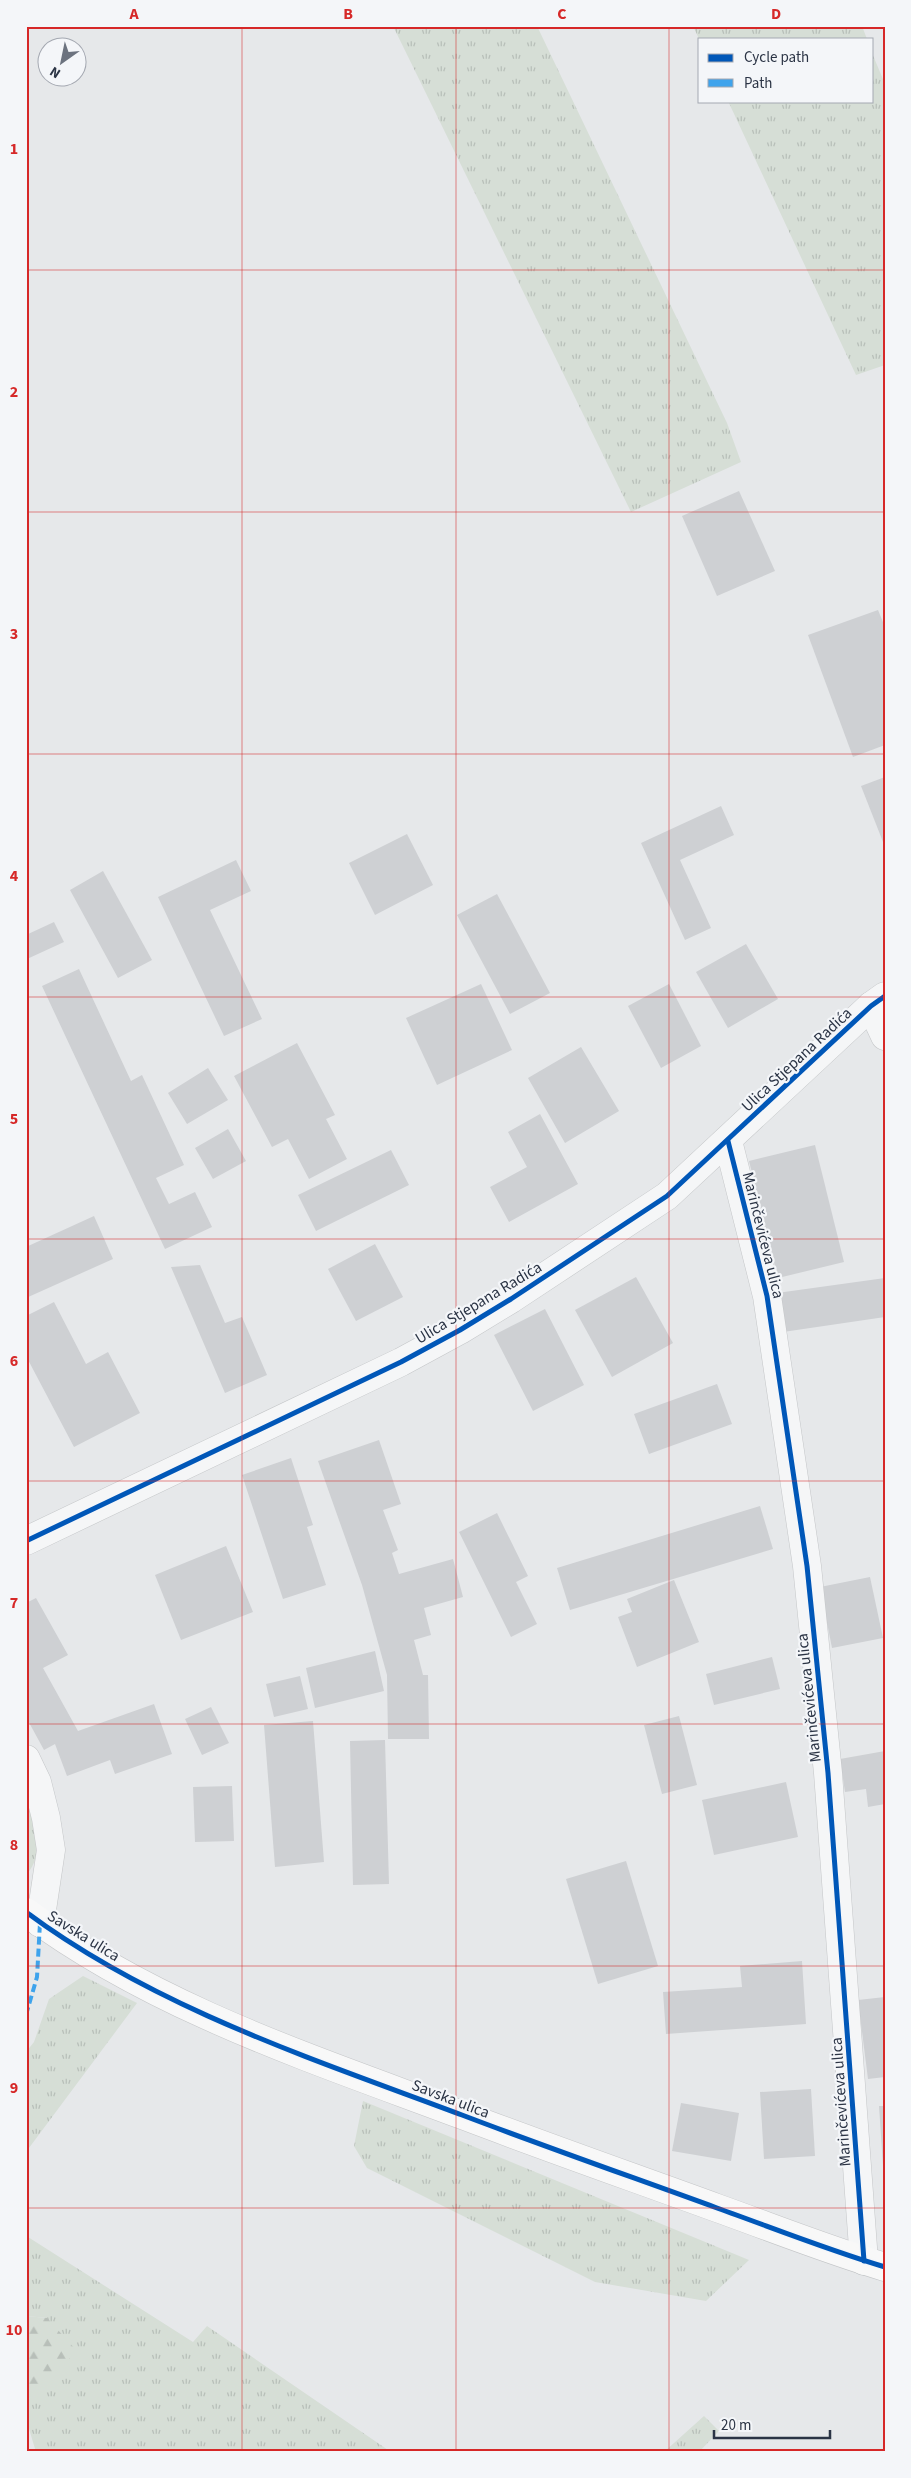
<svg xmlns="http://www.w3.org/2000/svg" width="911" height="2478" viewBox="0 0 911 2478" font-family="'Source Sans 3',sans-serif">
	<defs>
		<pattern id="grass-tufts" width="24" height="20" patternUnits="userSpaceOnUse" patternTransform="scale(1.25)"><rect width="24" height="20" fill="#d6ded6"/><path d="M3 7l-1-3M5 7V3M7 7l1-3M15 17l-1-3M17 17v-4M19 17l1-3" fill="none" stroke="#b8bfb9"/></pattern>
		<pattern id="forest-firs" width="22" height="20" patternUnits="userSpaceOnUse" patternTransform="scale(1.25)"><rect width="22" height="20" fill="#d6ded6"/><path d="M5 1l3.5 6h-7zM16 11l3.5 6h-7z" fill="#b8bfb9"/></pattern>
	</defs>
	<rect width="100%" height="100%" fill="#e6e8ea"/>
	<g fill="url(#grass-tufts)">
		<path d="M 393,26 L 537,26 L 727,423 L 741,462 L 631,512 Z"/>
		<path d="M 693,26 L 862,26 L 867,39 L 700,39 L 700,41 Z"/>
		<path d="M 872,53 L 885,84 L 885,365 L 856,375 L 728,101 L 872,101 Z"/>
		<path d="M 26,1788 C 32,1810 47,1858 26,1874 Z"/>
		<path d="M 83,1976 L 137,2003 L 26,2152 L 26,2052 L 34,2042 L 49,1999 Z"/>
		<path d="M 363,2101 L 749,2260 L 706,2301 L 595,2282 L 367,2168 L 354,2146 Z"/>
		<path d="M 28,2237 L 193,2342 L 207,2326 L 391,2452 L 36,2452 L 26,2419 L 26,2402 L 44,2382 L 47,2318 L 26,2316 L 26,2238 Z"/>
		<path d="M 704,2416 L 719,2431 L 699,2452 L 664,2452 Z"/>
	</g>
	<path fill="url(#forest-firs)" d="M 26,2316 L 47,2318 L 77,2351 L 26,2402 Z"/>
	<g fill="#ced0d3">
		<path d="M 739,491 L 775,571 L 717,596 L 682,516 Z"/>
		<path d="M 878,610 L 885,627 L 885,745 L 853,757 L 808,635 Z"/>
		<path d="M 885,777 L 885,847 L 861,786 Z"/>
		<path d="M 721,806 L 734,835 L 680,860 L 711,928 L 685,940 L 641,843 Z"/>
		<path d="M 407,834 L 433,885 L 375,915 L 349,863 Z"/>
		<path d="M 236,860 L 251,891 L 210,910 L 262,1019 L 224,1036 L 158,897 Z"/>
		<path d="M 103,871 L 152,960 L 118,978 L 70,890 Z"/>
		<path d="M 497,894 L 550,993 L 510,1014 L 457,915 Z"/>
		<path d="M 54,922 L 64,942 L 27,959 L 26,935 Z"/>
		<path d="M 746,944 L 778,999 L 728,1028 L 696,972 Z"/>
		<path d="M 79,969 L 131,1081 L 142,1075 L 184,1165 L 156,1178 L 169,1204 L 195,1192 L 212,1227 L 165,1249 L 42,986 Z"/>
		<path d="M 481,984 L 512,1050 L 437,1085 L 406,1018 Z"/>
		<path d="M 669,984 L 701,1046 L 661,1068 L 628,1006 Z"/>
		<path d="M 297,1043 L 335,1115 L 326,1119 L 347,1159 L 309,1179 L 288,1139 L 272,1147 L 234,1076 Z"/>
		<path d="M 581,1047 L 619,1111 L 565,1143 L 528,1078 Z"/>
		<path d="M 208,1068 L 228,1100 L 187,1124 L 168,1093 Z"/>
		<path d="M 540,1114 L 578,1184 L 509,1222 L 490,1187 L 527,1167 L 508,1132 Z"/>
		<path d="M 228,1129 L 246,1161 L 213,1179 L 195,1148 Z"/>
		<path d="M 815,1145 L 844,1262 L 778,1278 L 749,1161 Z"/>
		<path d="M 391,1150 L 409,1185 L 316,1231 L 298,1195 Z"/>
		<path d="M 94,1216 L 113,1259 L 26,1298 L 26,1247 Z"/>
		<path d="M 375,1244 L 403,1297 L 356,1321 L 328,1269 Z"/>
		<path d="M 200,1265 L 225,1323 L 242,1317 L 267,1375 L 225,1393 L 171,1267 Z"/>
		<path d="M 636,1277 L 673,1343 L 612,1377 L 575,1310 Z"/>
		<path d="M 885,1278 L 885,1317 L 783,1332 L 777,1293 Z"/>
		<path d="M 54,1302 L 86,1364 L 108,1352 L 140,1413 L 74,1447 L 26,1356 L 26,1316 Z"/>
		<path d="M 545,1309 L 584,1385 L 533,1411 L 494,1335 Z"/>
		<path d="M 717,1384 L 732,1424 L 649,1454 L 634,1414 Z"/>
		<path d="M 379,1440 L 401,1504 L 383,1510 L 398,1550 L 392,1553 L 399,1574 L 453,1559 L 463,1597 L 424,1608 L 431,1635 L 414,1640 L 423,1675 L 428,1675 L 429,1739 L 388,1739 L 387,1675 L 362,1585 L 318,1461 Z"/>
		<path d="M 291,1458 L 313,1525 L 307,1527 L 326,1585 L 283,1599 L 242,1475 Z"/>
		<path d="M 760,1506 L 773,1549 L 570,1610 L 557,1568 Z"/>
		<path d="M 497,1513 L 528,1576 L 516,1582 L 537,1624 L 511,1637 L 459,1532 Z"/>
		<path d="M 226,1546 L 253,1612 L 181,1640 L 155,1575 Z"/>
		<path d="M 870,1577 L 883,1638 L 832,1648 L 820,1587 Z"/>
		<path d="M 674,1580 L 699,1642 L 637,1667 L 618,1617 L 632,1612 L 627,1599 Z"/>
		<path d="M 36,1598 L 68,1655 L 43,1668 L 78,1731 L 154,1704 L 172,1754 L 115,1774 L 110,1760 L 67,1776 L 55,1744 L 44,1750 L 26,1717 L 26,1603 Z"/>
		<path d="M 375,1651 L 384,1691 L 315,1708 L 306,1668 Z"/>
		<path d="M 772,1657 L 780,1689 L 714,1705 L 706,1674 Z"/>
		<path d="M 300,1676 L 308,1709 L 274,1717 L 266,1684 Z"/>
		<path d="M 211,1707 L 229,1743 L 202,1755 L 185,1719 Z"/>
		<path d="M 679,1716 L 697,1785 L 662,1794 L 644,1725 Z"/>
		<path d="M 313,1721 L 324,1862 L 275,1867 L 264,1725 Z"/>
		<path d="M 385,1740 L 389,1884 L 353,1885 L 350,1741 Z"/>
		<path d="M 885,1751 L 885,1804 L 868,1807 L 866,1789 L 845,1792 L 840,1759 Z"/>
		<path d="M 786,1782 L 798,1837 L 714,1855 L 702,1800 Z"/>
		<path d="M 232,1786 L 234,1841 L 195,1842 L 193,1787 Z"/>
		<path d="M 626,1861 L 658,1966 L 598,1984 L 566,1879 Z"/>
		<path d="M 802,1961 L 806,2024 L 666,2034 L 663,1992 L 742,1987 L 740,1966 Z"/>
		<path d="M 885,1997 L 885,2077 L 868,2079 L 858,2000 Z"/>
		<path d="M 811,2089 L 815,2156 L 764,2159 L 760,2092 Z"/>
		<path d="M 681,2103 L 739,2113 L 731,2161 L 672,2151 Z"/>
		<path d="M 879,2106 L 885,2106 L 885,2166 L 883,2166 Z"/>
	</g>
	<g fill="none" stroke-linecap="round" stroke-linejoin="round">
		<defs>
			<g id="street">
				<path d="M 871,1006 L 885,1036"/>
				<path d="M 728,1141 L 767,1296 L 807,1566 L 828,1773 L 864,2261"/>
				<path d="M 26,1541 L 401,1362 L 460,1330 L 511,1299 L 667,1196 L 871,1006 L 885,996"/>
				<path d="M 26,1759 L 37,1782 L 46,1818 L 51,1850 L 40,1923"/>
			</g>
			<path id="secondary" d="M 26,1912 C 155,2008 313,2059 462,2115 C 546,2147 632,2177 717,2208 C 773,2228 828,2250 885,2267"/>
		</defs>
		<use href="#street" stroke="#c4c6c8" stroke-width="29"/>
		<use href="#secondary" stroke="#c4c6c8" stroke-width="29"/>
		<use href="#street" stroke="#f5f6f7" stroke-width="28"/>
		<use href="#secondary" stroke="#f8f8f8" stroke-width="28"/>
		<path stroke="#3ea3ec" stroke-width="4" stroke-dasharray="8 4" stroke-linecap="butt" d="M 26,2015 L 37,1977 L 40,1923"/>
		<defs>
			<g id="cycleway">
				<path d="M 728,1141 L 767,1296 L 807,1566 L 828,1773 L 864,2261"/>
				<path d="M 26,1541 L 401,1362 L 460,1330 L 511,1299 L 667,1196 L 871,1006 L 885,996"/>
				<path d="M 26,1912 C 155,2008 313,2059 462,2115 C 546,2147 632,2177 717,2208 C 773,2228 828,2250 885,2267"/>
			</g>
		</defs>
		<use href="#cycleway" stroke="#f4f6f9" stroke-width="8"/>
		<use href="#cycleway" stroke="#0057b8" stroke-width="5"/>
	</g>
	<path fill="none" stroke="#d62828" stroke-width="1" stroke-opacity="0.55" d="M 242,26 L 242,2452M 456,26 L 456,2452M 669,26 L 669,2452M 26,270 L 885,270M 26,512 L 885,512M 26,754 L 885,754M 26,997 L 885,997M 26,1239 L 885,1239M 26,1481 L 885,1481M 26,1724 L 885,1724M 26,1966 L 885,1966M 26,2208 L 885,2208"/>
	<g text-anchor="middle" stroke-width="4.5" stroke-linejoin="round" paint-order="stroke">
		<g font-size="16" fill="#2b3445" stroke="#f4f6f9">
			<text transform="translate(796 1059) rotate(-43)" y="6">Ulica Stjepana Radića</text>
			<text transform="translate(764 1235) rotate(76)" y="6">Marinčevićeva ulica</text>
			<text transform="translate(478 1302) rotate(-31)" y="6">Ulica Stjepana Radića</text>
			<text transform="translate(808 1698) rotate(-96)" y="6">Marinčevićeva ulica</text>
			<text transform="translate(84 1935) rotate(32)" y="6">Savska ulica</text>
			<text transform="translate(451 2098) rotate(21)" y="6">Savska ulica</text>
			<text transform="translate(840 2102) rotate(-94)" y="6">Marinčevićeva ulica</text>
		</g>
	</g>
	<rect width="911" height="2478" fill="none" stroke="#f4f6f9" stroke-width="55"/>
	<rect x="698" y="38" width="175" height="65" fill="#f4f6f9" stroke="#a4a8b1"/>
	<rect x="708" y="54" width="25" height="8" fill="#0057b8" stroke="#a4a8b1"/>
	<text x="744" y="62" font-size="15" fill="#2b3445">Cycle path</text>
	<rect x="708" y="79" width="25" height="8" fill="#3ea3ec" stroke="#a4a8b1"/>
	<text x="744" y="88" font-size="15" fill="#2b3445">Path</text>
	<g transform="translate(62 62) rotate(213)"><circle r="24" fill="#f4f6f9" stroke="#a4a8b1"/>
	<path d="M0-4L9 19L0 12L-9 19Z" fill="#6c737f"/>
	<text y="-8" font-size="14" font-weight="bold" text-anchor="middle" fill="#2b3445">N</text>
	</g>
	<path d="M714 2430v8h116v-8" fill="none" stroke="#2b3445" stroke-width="2.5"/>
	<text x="721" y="2430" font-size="15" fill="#2b3445" stroke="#f4f6f9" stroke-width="4" paint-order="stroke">20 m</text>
	<rect x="28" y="28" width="856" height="2422" fill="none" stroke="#d62828" stroke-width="2"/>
	<g font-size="16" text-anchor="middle" font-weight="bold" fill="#d62828">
		<text x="134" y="19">A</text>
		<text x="348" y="19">B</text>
		<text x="562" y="19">C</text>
		<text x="776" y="19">D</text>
		<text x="14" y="154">1</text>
		<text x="14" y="397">2</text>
		<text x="14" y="639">3</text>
		<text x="14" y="881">4</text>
		<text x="14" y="1124">5</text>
		<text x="14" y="1366">6</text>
		<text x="14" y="1608">7</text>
		<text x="14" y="1850">8</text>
		<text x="14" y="2093">9</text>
		<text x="14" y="2335">10</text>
	</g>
</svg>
